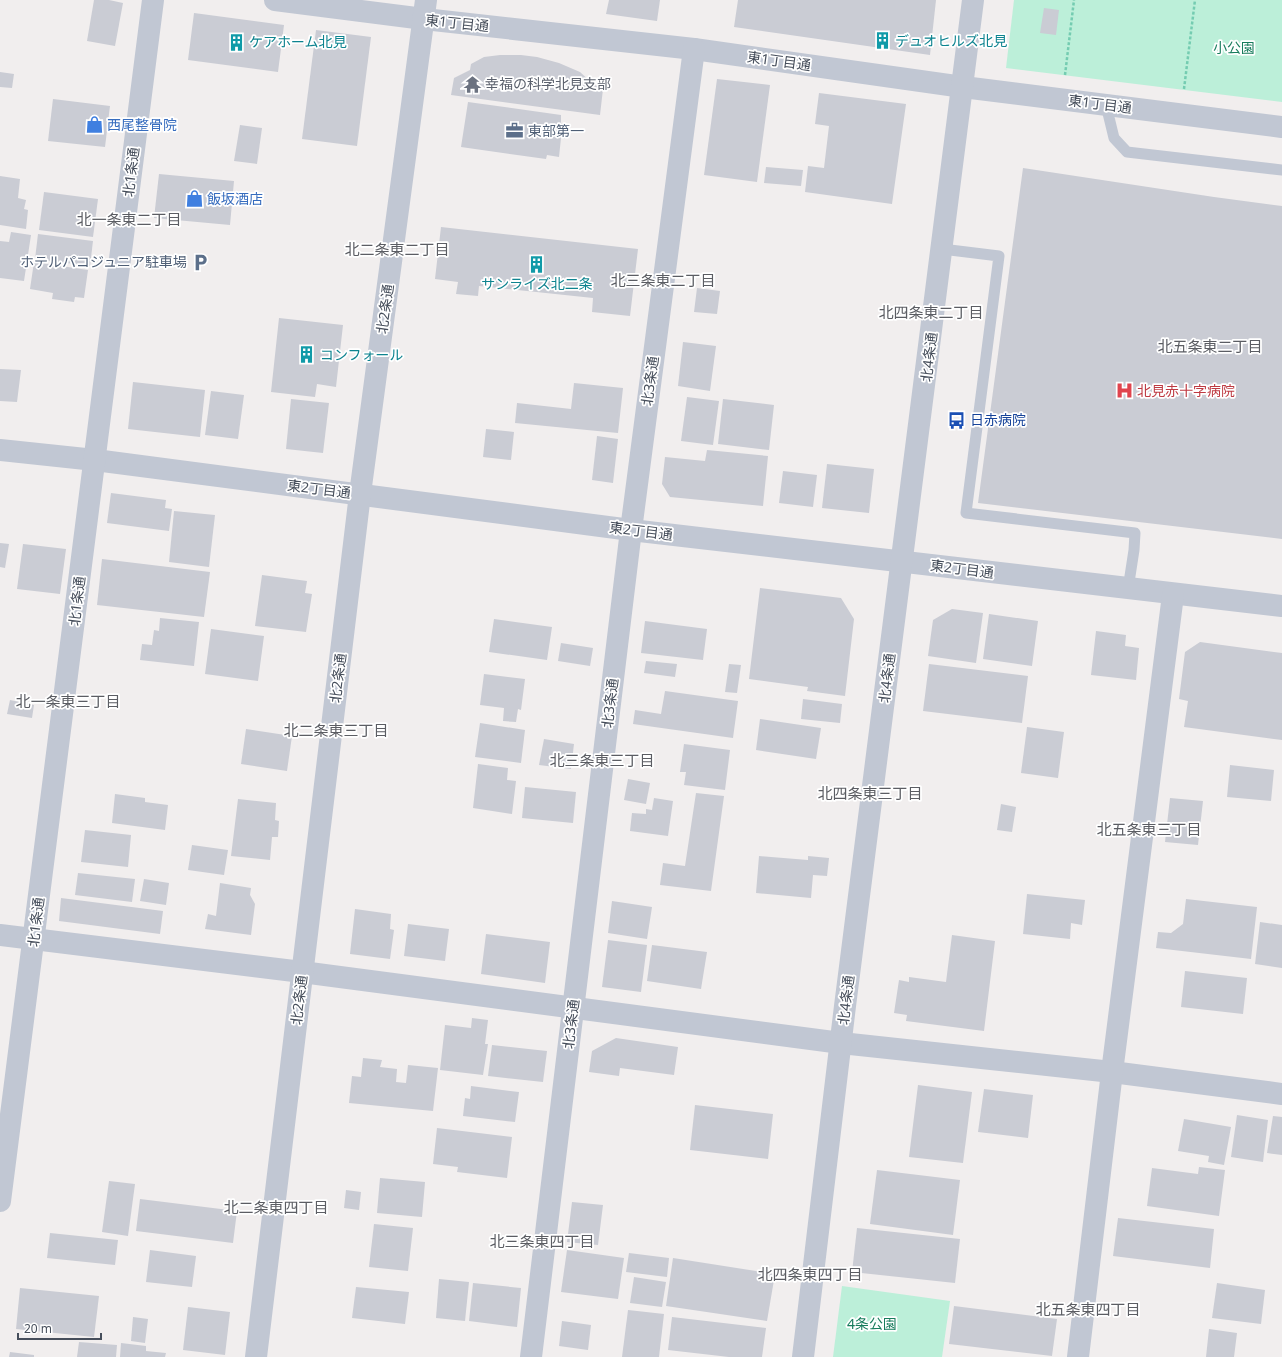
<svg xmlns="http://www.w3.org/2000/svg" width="1282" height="1357" viewBox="0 0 1282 1357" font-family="'Noto Sans','Noto Sans JP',sans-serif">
	<rect width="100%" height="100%" fill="#f1eeee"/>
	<g fill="#bcefd9">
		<path d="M 1014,0 L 1282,0 L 1282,102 L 1006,68 Z"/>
		<path d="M 842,1286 L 950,1301 L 942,1357 L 833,1357 Z"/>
	</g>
	<g fill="#caccd4">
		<path d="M 94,0 L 109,0 L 123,3 L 115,46 L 87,41 Z"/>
		<path d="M 609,0 L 660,0 L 657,21 L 606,14 Z"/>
		<path d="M 738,0 L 936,0 L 930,55 L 734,27 Z"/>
		<path d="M 1044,8 L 1059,10 L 1056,35 L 1040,33 Z"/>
		<path d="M 194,13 L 284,25 L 278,72 L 188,60 Z"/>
		<path d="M 316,30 L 371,37 L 357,146 L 302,139 Z"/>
		<path d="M 500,55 L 521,55 L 537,57 L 559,63 L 580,72 L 593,84 L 603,89 L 600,115 L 451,95 L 454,78 L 470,70 L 471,64 L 484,57 Z"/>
		<path d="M 0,72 L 14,74 L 12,88 L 0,87 Z"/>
		<path d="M 717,79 L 770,85 L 757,182 L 704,175 Z"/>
		<path d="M 819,93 L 906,104 L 892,204 L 805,192 L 808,166 L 824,168 L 829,126 L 815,124 Z"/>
		<path d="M 53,99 L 110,106 L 105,147 L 48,141 Z"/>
		<path d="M 468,102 L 561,115 L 561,123 L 567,124 L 565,139 L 561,138 L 559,157 L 547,155 L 546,159 L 461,147 Z"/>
		<path d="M 240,125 L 262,128 L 257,164 L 234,161 Z"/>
		<path d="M 766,167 L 803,170 L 801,186 L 764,183 Z"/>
		<path d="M 1023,168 L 1214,197 L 1282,206 L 1282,539 L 978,503 Z"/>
		<path d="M 159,174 L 234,181 L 230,225 L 154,218 Z"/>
		<path d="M 0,176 L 20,179 L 18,198 L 26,200 L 24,209 L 28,210 L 26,229 L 0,225 Z"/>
		<path d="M 44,192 L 98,199 L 93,237 L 39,230 Z"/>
		<path d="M 441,227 L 638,249 L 630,316 L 592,312 L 593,298 L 479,286 L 478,296 L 456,294 L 458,282 L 435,279 Z"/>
		<path d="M 11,232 L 31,235 L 24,281 L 0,278 L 0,241 L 9,242 Z"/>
		<path d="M 38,234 L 93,241 L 90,266 L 35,259 Z"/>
		<path d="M 34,262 L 88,270 L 84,298 L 75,297 L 74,302 L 52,299 L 53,293 L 30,289 Z"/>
		<path d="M 697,288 L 720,291 L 717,314 L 694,312 Z"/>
		<path d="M 279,318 L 343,325 L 336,387 L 317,384 L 315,397 L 271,392 Z"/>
		<path d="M 683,342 L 716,346 L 710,391 L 678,386 Z"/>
		<path d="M 0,369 L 21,370 L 17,402 L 0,401 Z"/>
		<path d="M 133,382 L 205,390 L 200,437 L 128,429 Z"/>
		<path d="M 574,383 L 623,388 L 618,433 L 515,423 L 517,403 L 571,409 Z"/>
		<path d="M 211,391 L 244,395 L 238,439 L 205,435 Z"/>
		<path d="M 687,397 L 719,401 L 713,445 L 681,441 Z"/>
		<path d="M 291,399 L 329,403 L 323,453 L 286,449 Z"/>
		<path d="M 723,399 L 774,405 L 769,450 L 718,444 Z"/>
		<path d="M 486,429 L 514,432 L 511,460 L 483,457 Z"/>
		<path d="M 597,436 L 618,439 L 613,483 L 592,480 Z"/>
		<path d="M 707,450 L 768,456 L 763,506 L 670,497 L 662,484 L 665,457 L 705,461 Z"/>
		<path d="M 827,464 L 874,469 L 869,513 L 822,508 Z"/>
		<path d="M 783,471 L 817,475 L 813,507 L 779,503 Z"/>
		<path d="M 111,493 L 166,500 L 165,508 L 172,509 L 169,531 L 107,523 Z"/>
		<path d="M 174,511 L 215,515 L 209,567 L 169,562 Z"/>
		<path d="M 0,543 L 9,544 L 5,568 L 0,567 Z"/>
		<path d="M 23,544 L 66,549 L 60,594 L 17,589 Z"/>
		<path d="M 102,559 L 210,572 L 204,617 L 97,605 Z"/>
		<path d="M 262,575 L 307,581 L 305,593 L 312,594 L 306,632 L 255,626 Z"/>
		<path d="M 760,588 L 841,598 L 854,619 L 845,696 L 807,691 L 808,687 L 749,679 Z"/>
		<path d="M 952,609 L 983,613 L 976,663 L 928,656 L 933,620 Z"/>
		<path d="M 989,614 L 1038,621 L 1032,666 L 983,659 Z"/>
		<path d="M 160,618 L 199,622 L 194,666 L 140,660 L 142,644 L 152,645 L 154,630 L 159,631 Z"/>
		<path d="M 494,619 L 552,627 L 547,660 L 489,652 Z"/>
		<path d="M 645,621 L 707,629 L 703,660 L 641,653 Z"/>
		<path d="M 211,629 L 264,636 L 258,681 L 205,674 Z"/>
		<path d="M 1096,631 L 1126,635 L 1125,646 L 1139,648 L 1136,680 L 1091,675 Z"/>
		<path d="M 1200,642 L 1282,653 L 1282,740 L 1184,727 L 1188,701 L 1179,699 L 1185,652 Z"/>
		<path d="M 561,643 L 593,648 L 590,666 L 558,661 Z"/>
		<path d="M 646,661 L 677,664 L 675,677 L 644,673 Z"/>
		<path d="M 729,664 L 741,665 L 737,693 L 725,692 Z"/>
		<path d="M 929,664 L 1028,676 L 1022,723 L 923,711 Z"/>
		<path d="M 484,674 L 525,679 L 521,710 L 518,709 L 516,722 L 503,721 L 504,708 L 480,705 Z"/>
		<path d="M 665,691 L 738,701 L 733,738 L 633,724 L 635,710 L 661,714 Z"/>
		<path d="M 803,699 L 842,704 L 840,723 L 801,719 Z"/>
		<path d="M 10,700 L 34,705 L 32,718 L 7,714 Z"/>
		<path d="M 760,719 L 821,728 L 816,759 L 756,750 Z"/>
		<path d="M 480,723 L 525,730 L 521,763 L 475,757 Z"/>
		<path d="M 1027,727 L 1064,732 L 1058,778 L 1021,773 Z"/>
		<path d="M 246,729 L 292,736 L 287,771 L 241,764 Z"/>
		<path d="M 544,739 L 574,744 L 571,769 L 539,765 Z"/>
		<path d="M 684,744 L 730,750 L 725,790 L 684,785 L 686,772 L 680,772 Z"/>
		<path d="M 478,764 L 508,768 L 507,780 L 516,781 L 512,814 L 473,808 Z"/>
		<path d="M 1230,765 L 1274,770 L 1271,801 L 1227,797 Z"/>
		<path d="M 628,779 L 650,783 L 646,804 L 624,800 Z"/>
		<path d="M 525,787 L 576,792 L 573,823 L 522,818 Z"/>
		<path d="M 696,793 L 724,796 L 711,891 L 660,885 L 663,863 L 685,866 Z"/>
		<path d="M 115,794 L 145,798 L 145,802 L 168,805 L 165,830 L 112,823 Z"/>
		<path d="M 654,798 L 673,801 L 668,836 L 630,831 L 632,813 L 646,814 L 646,809 L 652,810 Z"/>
		<path d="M 1170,798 L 1203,801 L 1198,845 L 1165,842 Z"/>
		<path d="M 238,799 L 276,803 L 275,820 L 279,821 L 278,837 L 272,837 L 270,860 L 231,856 Z"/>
		<path d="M 1001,804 L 1016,807 L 1012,832 L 997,830 Z"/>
		<path d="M 85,830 L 131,835 L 128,867 L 81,862 Z"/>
		<path d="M 192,845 L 228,850 L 224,875 L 188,870 Z"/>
		<path d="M 759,856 L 808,860 L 808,856 L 829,858 L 827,876 L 813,875 L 811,898 L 756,893 Z"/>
		<path d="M 78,873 L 135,879 L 132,902 L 75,895 Z"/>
		<path d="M 144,879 L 169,883 L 166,905 L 140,901 Z"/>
		<path d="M 220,883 L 251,888 L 250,895 L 255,904 L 251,935 L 205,929 L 208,914 L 216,916 Z"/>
		<path d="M 1027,894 L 1085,900 L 1082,925 L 1071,923 L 1070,939 L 1023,934 Z"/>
		<path d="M 61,898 L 163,911 L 160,934 L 59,921 Z"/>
		<path d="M 1186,899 L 1257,907 L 1251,959 L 1156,948 L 1158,932 L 1171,933 L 1183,924 Z"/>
		<path d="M 612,901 L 652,907 L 647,939 L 608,933 Z"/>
		<path d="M 355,909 L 391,914 L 390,929 L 394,930 L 390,959 L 350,954 Z"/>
		<path d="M 1260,922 L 1282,925 L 1282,968 L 1255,964 Z"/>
		<path d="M 408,924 L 449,929 L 445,961 L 404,956 Z"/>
		<path d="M 486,934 L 550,942 L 545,983 L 481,974 Z"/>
		<path d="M 952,935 L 995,941 L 984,1031 L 906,1021 L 907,1015 L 894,1013 L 899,980 L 909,982 L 909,977 L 946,982 Z"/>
		<path d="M 608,940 L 647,945 L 641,992 L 602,987 Z"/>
		<path d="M 652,945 L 707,952 L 701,989 L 647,981 Z"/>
		<path d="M 1185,971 L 1247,978 L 1243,1014 L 1181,1007 Z"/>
		<path d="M 472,1018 L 488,1020 L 485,1044 L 488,1044 L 483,1075 L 440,1070 L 445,1025 L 471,1028 Z"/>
		<path d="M 616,1038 L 678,1047 L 674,1075 L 620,1068 L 619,1076 L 589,1072 L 592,1051 Z"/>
		<path d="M 492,1045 L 547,1051 L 543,1082 L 488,1076 Z"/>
		<path d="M 363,1058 L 382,1060 L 380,1067 L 397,1069 L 396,1082 L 406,1083 L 408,1065 L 438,1068 L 433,1111 L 349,1103 L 352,1076 L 361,1077 Z"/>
		<path d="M 918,1085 L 972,1092 L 963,1163 L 909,1157 Z"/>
		<path d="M 471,1086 L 519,1092 L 515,1122 L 463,1116 L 465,1098 L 470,1099 Z"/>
		<path d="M 984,1089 L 1033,1095 L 1028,1138 L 978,1132 Z"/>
		<path d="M 695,1105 L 773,1114 L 768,1159 L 690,1150 Z"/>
		<path d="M 1237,1115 L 1268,1120 L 1263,1162 L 1231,1157 Z"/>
		<path d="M 1273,1116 L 1282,1117 L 1282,1155 L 1267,1153 Z"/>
		<path d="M 1184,1119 L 1231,1127 L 1224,1165 L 1208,1162 L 1209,1156 L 1178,1151 Z"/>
		<path d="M 437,1128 L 512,1137 L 507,1178 L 457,1172 L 458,1167 L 433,1164 Z"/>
		<path d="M 1199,1167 L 1225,1170 L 1219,1216 L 1147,1206 L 1152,1168 L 1198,1174 Z"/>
		<path d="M 877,1170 L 960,1180 L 953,1235 L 870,1224 Z"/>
		<path d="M 380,1178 L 425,1182 L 422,1217 L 377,1213 Z"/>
		<path d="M 109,1181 L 135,1184 L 128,1236 L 102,1232 Z"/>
		<path d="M 346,1190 L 361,1192 L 359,1210 L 344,1208 Z"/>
		<path d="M 140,1199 L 237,1211 L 233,1243 L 136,1231 Z"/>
		<path d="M 572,1202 L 603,1205 L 598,1245 L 567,1242 Z"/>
		<path d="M 1118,1218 L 1214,1229 L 1210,1268 L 1113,1256 Z"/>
		<path d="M 374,1224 L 413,1228 L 408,1271 L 369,1267 Z"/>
		<path d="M 857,1228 L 960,1239 L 955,1283 L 852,1272 Z"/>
		<path d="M 50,1233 L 118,1240 L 115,1265 L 47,1258 Z"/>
		<path d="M 150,1250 L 196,1256 L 192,1287 L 146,1282 Z"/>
		<path d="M 567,1250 L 624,1258 L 618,1299 L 561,1292 Z"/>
		<path d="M 629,1253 L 669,1258 L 667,1277 L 626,1272 Z"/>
		<path d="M 673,1258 L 775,1274 L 767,1321 L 666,1306 Z"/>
		<path d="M 634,1277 L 666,1282 L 662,1307 L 630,1303 Z"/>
		<path d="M 439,1279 L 469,1282 L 465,1321 L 436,1318 Z"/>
		<path d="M 473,1283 L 521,1288 L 517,1327 L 469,1321 Z"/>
		<path d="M 1217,1283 L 1265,1290 L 1261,1324 L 1212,1318 Z"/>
		<path d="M 356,1287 L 409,1292 L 405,1324 L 352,1318 Z"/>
		<path d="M 20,1288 L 99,1296 L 94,1337 L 16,1329 Z"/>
		<path d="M 954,1306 L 1057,1319 L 1052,1356 L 949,1344 Z"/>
		<path d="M 188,1307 L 230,1312 L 225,1355 L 183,1350 Z"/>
		<path d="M 628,1310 L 664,1314 L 659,1357 L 622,1357 Z"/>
		<path d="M 133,1317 L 148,1319 L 145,1343 L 131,1341 Z"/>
		<path d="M 672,1317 L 766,1328 L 762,1357 L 729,1357 L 668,1350 Z"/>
		<path d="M 562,1321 L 591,1325 L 588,1350 L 559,1346 Z"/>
		<path d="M 1209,1329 L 1237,1333 L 1234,1357 L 1206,1357 Z"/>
		<path d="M 79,1342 L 117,1345 L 116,1357 L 77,1357 Z"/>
		<path d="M 121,1343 L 146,1346 L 146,1351 L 166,1353 L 165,1357 L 120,1357 Z"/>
		<path d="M 10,1352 L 34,1355 L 34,1357 L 9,1357 Z"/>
	</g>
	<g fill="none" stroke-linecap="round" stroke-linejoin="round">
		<g stroke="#74ccb1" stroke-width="2.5" stroke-dasharray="3 2" stroke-linecap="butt">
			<path d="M 1065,75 L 1074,0"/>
			<path d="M 1184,89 L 1195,0"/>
		</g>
		<g stroke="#c1c7d3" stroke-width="11">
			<path d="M 1106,105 L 1114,138 L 1127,152 L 1282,170"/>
			<path d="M 942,249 L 999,256 L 966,513 L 1135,533 L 1134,550 L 1128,589"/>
		</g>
		<g stroke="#c1c7d3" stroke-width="22">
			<path d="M 275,0 L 424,19 L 694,49 L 963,87 L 1282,127"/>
			<path d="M 0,450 L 95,460 L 631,530 L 1282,606"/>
			<path d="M 0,935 L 302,972 L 841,1043 L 1112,1072 L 1282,1094"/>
			<path d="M 0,1201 L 153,0"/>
			<path d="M 256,1357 L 360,494 L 426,0"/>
			<path d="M 531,1357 L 631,530 L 694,49"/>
			<path d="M 1078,1357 L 1112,1072 L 1173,595"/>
		</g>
		<path stroke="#c1c7d3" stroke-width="22" d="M 803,1357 L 845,1006 L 973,0"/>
	</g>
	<defs>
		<symbol id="building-bare" viewBox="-9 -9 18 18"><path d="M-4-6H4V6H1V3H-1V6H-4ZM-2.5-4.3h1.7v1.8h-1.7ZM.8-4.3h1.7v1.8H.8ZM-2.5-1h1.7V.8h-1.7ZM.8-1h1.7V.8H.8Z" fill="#0f9aa8" stroke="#fff" stroke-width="2.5" paint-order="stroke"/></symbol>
		<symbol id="temple-bare" viewBox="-9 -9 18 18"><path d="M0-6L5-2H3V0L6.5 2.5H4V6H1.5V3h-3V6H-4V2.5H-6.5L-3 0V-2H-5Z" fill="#6b7280" stroke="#fff" stroke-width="2.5" paint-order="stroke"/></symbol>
		<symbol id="shop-bare" viewBox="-9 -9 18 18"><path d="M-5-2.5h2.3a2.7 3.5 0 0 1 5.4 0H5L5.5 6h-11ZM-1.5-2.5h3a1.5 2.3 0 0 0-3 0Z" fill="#3f7fe0" stroke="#fff" stroke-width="2.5" paint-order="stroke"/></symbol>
		<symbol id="office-bare" viewBox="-9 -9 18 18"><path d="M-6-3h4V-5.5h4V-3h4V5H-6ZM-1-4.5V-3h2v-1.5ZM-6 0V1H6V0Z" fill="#5c6f8a" stroke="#fff" stroke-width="2.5" paint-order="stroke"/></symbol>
		<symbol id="parking-bare" viewBox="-9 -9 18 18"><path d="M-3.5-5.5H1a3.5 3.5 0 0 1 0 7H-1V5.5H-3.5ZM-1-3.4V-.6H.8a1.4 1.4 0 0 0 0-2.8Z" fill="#5c6f8a" stroke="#fff" stroke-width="2.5" paint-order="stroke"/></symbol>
		<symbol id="hospital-bare" viewBox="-9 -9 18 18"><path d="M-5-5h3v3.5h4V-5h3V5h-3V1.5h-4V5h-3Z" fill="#e0444e" stroke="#fff" stroke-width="2.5" paint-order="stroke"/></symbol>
		<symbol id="bus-bare" viewBox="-9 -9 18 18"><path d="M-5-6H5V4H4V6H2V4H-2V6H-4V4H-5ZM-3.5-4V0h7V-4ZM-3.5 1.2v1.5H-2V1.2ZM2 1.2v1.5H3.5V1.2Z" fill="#1a4fb4" stroke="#fff" stroke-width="2.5" paint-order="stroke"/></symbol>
	</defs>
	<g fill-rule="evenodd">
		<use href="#building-bare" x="870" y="28" width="25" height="25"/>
		<use href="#building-bare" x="224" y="30" width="25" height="25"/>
		<use href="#temple-bare" x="460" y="72" width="25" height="25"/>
		<use href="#shop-bare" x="82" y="112" width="25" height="25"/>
		<use href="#office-bare" x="502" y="118" width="25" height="25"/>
		<use href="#shop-bare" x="182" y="186" width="25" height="25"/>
		<use href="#parking-bare" x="188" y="250" width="25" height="25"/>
		<use href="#building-bare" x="524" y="252" width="25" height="25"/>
		<use href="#building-bare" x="294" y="342" width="25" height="25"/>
		<use href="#hospital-bare" x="1112" y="378" width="25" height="25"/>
		<use href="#bus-bare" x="944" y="408" width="25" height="25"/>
	</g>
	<g text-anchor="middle" stroke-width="3.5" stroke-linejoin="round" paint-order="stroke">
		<g font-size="14" fill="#464e5b" stroke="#fff">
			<text transform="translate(457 23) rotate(6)" y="5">東1丁目通</text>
			<text transform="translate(779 61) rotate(8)" y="5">東1丁目通</text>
			<text transform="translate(1100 104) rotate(7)" y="5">東1丁目通</text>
			<text transform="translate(131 172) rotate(-83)" y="5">北1条通</text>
			<text transform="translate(385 309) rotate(-82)" y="5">北2条通</text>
			<text transform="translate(929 357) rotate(-83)" y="5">北4条通</text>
			<text transform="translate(650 381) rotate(-82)" y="5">北3条通</text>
			<text transform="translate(319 489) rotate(7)" y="5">東2丁目通</text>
			<text transform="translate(641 531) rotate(7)" y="5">東2丁目通</text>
			<text transform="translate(962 569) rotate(7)" y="5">東2丁目通</text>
			<text transform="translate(77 601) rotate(-83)" y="5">北1条通</text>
			<text transform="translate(338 678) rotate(-83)" y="5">北2条通</text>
			<text transform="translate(887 678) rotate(-83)" y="5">北4条通</text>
			<text transform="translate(610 703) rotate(-83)" y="5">北3条通</text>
			<text transform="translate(36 922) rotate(-83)" y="5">北1条通</text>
			<text transform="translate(299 1000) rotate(-83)" y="5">北2条通</text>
			<text transform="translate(846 1000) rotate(-83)" y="5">北4条通</text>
			<text transform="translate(571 1024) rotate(-83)" y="5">北3条通</text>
		</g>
		<g font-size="14" fill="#0d838f" stroke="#fff" text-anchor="start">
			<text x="895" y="46">デュオヒルズ北見</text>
			<text x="249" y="47">ケアホーム北見</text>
			<text x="537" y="289" text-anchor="middle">サンライズ北二条</text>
			<text x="320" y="360">コンフォール</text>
		</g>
		<g font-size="14" fill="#177c5c" stroke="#fff">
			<text x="1234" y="53">小公園</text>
			<text x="872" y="1329">4条公園</text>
		</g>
		<g font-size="14" fill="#5b616d" stroke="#fff" text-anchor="start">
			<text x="485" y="89">幸福の科学北見支部</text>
		</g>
		<g font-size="14" fill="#366cbe" stroke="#fff" text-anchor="start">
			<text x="107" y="130">西尾整骨院</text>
			<text x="207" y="204">飯坂酒店</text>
		</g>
		<g font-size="14" fill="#4e5e75" stroke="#fff" text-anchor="start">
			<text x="528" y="136">東部第一</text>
			<text x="187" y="267" text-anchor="end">ホテルパコジュニア駐車場</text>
		</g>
		<g font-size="14" fill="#be3a42" stroke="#fff" text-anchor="start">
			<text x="1137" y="396">北見赤十字病院</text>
		</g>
		<g font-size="14" fill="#164399" stroke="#fff" text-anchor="start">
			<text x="970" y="425">日赤病院</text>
		</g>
		<g font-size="15" fill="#5b5d63" stroke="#fff">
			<text x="129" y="225">北一条東二丁目</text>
			<text x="397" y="255">北二条東二丁目</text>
			<text x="663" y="286">北三条東二丁目</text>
			<text x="931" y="318">北四条東二丁目</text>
			<text x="1210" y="352">北五条東二丁目</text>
			<text x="68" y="707">北一条東三丁目</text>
			<text x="336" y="736">北二条東三丁目</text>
			<text x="602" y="766">北三条東三丁目</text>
			<text x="870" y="799">北四条東三丁目</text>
			<text x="1149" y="835">北五条東三丁目</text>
			<text x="276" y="1213">北二条東四丁目</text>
			<text x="542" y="1247">北三条東四丁目</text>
			<text x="810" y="1280">北四条東四丁目</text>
			<text x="1088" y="1315">北五条東四丁目</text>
		</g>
	</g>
	<path d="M18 1333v6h83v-6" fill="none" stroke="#464e5b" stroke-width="2"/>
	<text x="24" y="1333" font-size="12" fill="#464e5b" stroke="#ffffff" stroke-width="3" paint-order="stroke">20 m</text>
</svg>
